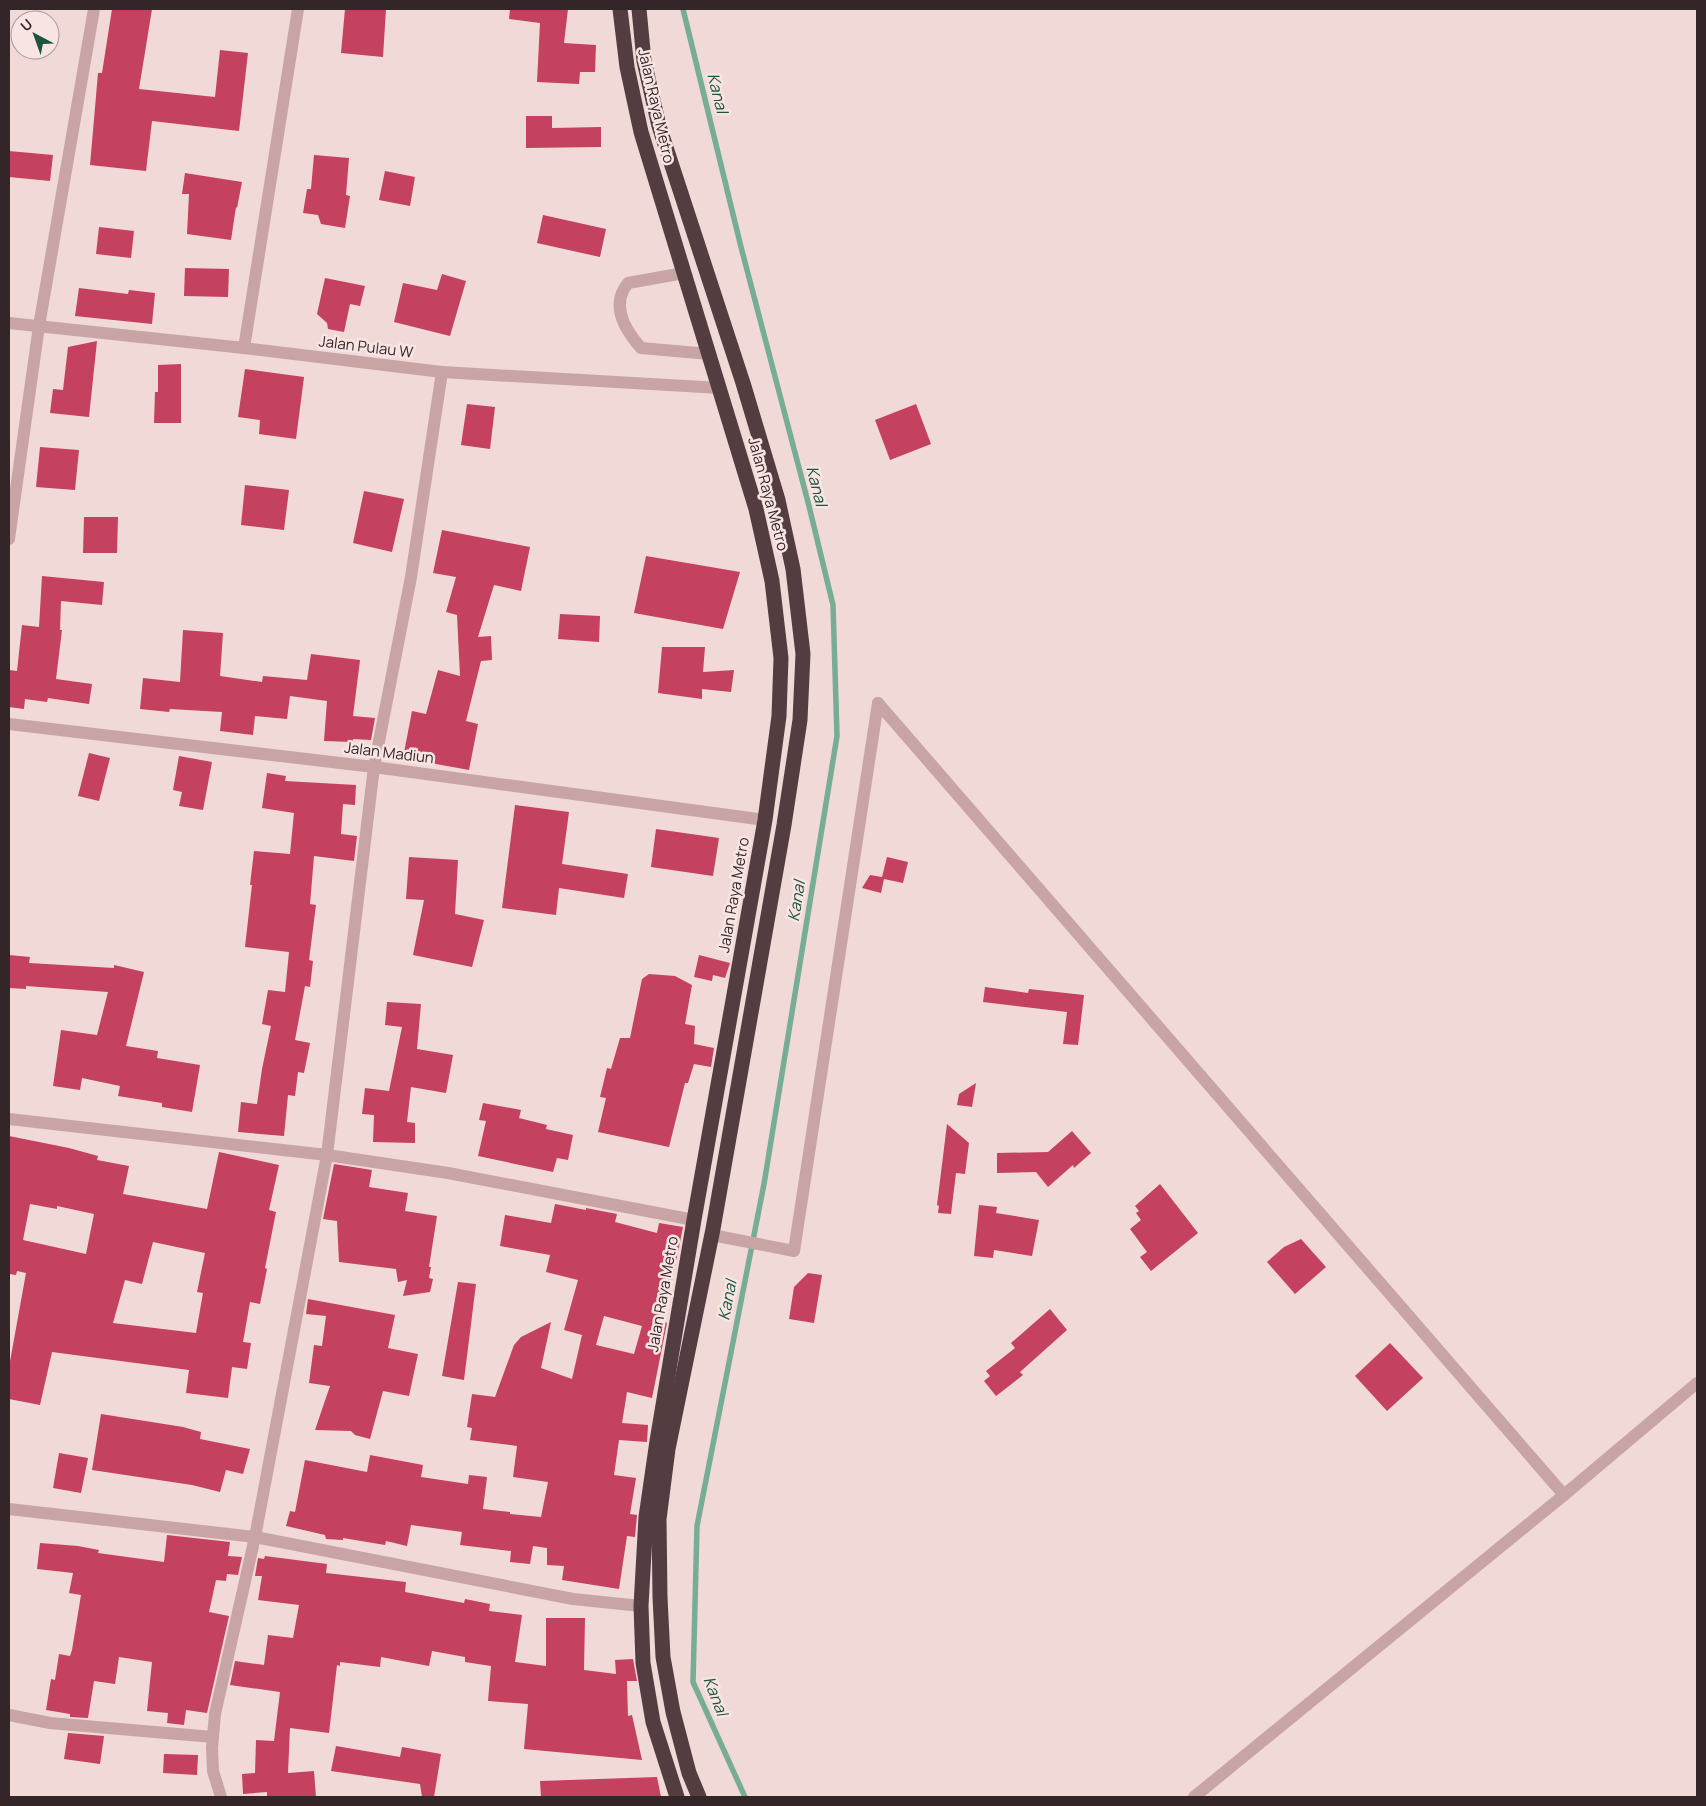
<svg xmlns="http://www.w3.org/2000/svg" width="1706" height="1806" viewBox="0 0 1706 1806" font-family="Manrope,sans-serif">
	<rect width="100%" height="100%" fill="#f0d9d7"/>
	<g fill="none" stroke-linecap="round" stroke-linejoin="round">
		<path stroke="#77ad95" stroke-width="5.5" d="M 683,9 L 741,247 L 809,506 L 833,605 L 837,736 L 764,1184 L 697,1526 L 693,1682 L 745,1797"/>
	</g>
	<g fill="#c44160" fill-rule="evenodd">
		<path d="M 112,9 L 152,9 L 139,89 L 215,97 L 220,50 L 248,53 L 239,131 L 152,121 L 146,171 L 90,165 L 98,73 L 102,73 Z"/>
		<path d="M 345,9 L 386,9 L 383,57 L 341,53 Z"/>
		<path d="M 510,9 L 568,9 L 564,43 L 596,45 L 595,72 L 580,72 L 579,84 L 537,82 L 540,23 L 509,19 Z"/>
		<path d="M 526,116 L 552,116 L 552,128 L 601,127 L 601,147 L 526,148 Z"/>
		<path d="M 9,151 L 53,155 L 50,181 L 9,177 Z"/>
		<path d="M 314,155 L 349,158 L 346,195 L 350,196 L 345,228 L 321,224 L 318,215 L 303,213 L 307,189 L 311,189 Z"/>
		<path d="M 385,171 L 415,177 L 410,206 L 379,200 Z"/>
		<path d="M 185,173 L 242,182 L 237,208 L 236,207 L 231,240 L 187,234 L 189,194 L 182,194 Z"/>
		<path d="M 543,215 L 606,229 L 600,257 L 537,243 Z"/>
		<path d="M 99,227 L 134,231 L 131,258 L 96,254 Z"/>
		<path d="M 185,268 L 229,269 L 228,297 L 184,296 Z"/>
		<path d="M 442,274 L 466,281 L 450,336 L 394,322 L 403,283 L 437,290 Z"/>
		<path d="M 325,278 L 365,286 L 360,306 L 350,304 L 344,332 L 328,329 L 327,323 L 317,314 Z"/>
		<path d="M 79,288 L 128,294 L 129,290 L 155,293 L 152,324 L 75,316 Z"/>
		<path d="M 97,341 L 89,417 L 50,413 L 53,389 L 63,390 L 68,347 Z"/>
		<path d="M 181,364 L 181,423 L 154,423 L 155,392 L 158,392 L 158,365 Z"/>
		<path d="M 245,369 L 304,377 L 296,439 L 259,434 L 260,420 L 238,417 Z"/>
		<path d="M 467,404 L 495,407 L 490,449 L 461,445 Z"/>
		<path d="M 916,404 L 931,444 L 890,460 L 875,420 Z"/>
		<path d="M 40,447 L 79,450 L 75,490 L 36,487 Z"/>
		<path d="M 245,485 L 289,490 L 284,530 L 241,525 Z"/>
		<path d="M 364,491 L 404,499 L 392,552 L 353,543 Z"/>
		<path d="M 84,517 L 118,517 L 117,553 L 83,553 Z"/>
		<path d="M 442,530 L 530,547 L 521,591 L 494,585 L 478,637 L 491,636 L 492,660 L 481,661 L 466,721 L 478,724 L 469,770 L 403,758 L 412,711 L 426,714 L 438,670 L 460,676 L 457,615 L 446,612 L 456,577 L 433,573 Z"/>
		<path d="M 646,556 L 740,572 L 723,629 L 634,613 Z"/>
		<path d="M 42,576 L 104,582 L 102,605 L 61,601 L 60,630 L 62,630 L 56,679 L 92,684 L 89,704 L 48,698 L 47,702 L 25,699 L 24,709 L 9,707 L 9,670 L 17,671 L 22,625 L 39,627 Z"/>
		<path d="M 560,614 L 600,616 L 599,642 L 558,639 Z"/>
		<path d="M 183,630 L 223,633 L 220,676 L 262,682 L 263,676 L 307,680 L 311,654 L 360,660 L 353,716 L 375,718 L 371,740 L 353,739 L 353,742 L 324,741 L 327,701 L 290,696 L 287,719 L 255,716 L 253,735 L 220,731 L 222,712 L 170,709 L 169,712 L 140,709 L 143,678 L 180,682 Z"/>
		<path d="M 662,647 L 705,647 L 703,672 L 734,670 L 731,692 L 702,689 L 702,699 L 658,693 Z"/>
		<path d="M 89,753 L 110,758 L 99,801 L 78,796 Z"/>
		<path d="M 179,756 L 212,762 L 203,810 L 179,806 L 182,792 L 173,790 Z"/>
		<path d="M 267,773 L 286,776 L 285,781 L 356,785 L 355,805 L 343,804 L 341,834 L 357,836 L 354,861 L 314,856 L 310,904 L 316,905 L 309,960 L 313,961 L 310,987 L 305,986 L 295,1040 L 310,1043 L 304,1073 L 298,1072 L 295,1096 L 288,1095 L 284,1136 L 238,1132 L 241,1102 L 257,1104 L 262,1069 L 271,1026 L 262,1024 L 268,990 L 285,992 L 289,952 L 245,947 L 252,885 L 250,885 L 254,851 L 290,854 L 294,813 L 262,808 Z"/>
		<path d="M 515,805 L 569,812 L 562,864 L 628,874 L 624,898 L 559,888 L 556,915 L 502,908 Z"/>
		<path d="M 656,829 L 719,838 L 713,876 L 651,867 Z"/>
		<path d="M 409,857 L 458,860 L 455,914 L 484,920 L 472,967 L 413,955 L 424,900 L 406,899 Z"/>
		<path d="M 887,857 L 908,862 L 903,883 L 884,879 L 881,893 L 862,888 L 870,875 L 882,877 Z"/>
		<path d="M 9,955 L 30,957 L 29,963 L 114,968 L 114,965 L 144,972 L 126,1046 L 158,1051 L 157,1058 L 200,1065 L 192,1112 L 162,1107 L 162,1103 L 118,1096 L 120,1086 L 82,1078 L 80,1090 L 53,1086 L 61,1030 L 97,1035 L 108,992 L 26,986 L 26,989 L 9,988 Z"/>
		<path d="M 699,955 L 730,963 L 725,978 L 713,975 L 712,981 L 694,977 Z"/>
		<path d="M 649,974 L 675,976 L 692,985 L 685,1024 L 695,1026 L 694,1044 L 714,1048 L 711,1067 L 694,1064 L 688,1083 L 685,1083 L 669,1147 L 598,1132 L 606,1098 L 600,1097 L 607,1068 L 611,1069 L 620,1038 L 630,1038 L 642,979 Z"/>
		<path d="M 985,987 L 1028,993 L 1029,989 L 1084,995 L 1078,1045 L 1063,1044 L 1067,1012 L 983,1002 Z"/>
		<path d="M 387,1002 L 421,1004 L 417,1049 L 453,1055 L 446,1093 L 411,1087 L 407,1122 L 415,1123 L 415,1143 L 373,1142 L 374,1115 L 362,1114 L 365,1088 L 389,1091 L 402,1027 L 385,1025 Z"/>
		<path d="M 976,1083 L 972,1107 L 957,1105 L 959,1094 Z"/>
		<path d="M 483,1103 L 521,1110 L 519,1118 L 547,1125 L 546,1129 L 573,1135 L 568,1160 L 557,1158 L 553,1172 L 478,1156 L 486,1121 L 479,1120 Z"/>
		<path d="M 947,1124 L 969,1143 L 965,1174 L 956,1173 L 951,1214 L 938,1213 L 939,1206 L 937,1205 Z"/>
		<path d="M 1072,1131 L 1091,1153 L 1074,1168 L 1073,1165 L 1048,1187 L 1036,1172 L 997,1173 L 997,1153 L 1048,1152 Z"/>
		<path d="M 9,1136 L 69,1148 L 98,1156 L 97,1160 L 129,1166 L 123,1194 L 207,1209 L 219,1152 L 279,1165 L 269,1210 L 276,1212 L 265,1268 L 267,1269 L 260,1304 L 250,1302 L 243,1342 L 251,1343 L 247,1369 L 232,1367 L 228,1398 L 186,1393 L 189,1370 L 52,1352 L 40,1405 L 9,1399 L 9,1367 L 26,1273 L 17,1271 L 16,1275 L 9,1274 ZM 30,1204 L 57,1209 L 57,1206 L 94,1214 L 86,1254 L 23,1240 ZM 153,1242 L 205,1253 L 197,1292 L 203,1293 L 196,1333 L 113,1323 L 125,1280 L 142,1284 Z"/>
		<path d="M 334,1164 L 372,1170 L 369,1187 L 408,1193 L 405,1211 L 437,1216 L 429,1267 L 431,1267 L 429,1278 L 433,1279 L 430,1292 L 403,1296 L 407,1280 L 398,1282 L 396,1269 L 339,1262 L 337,1221 L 323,1219 Z"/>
		<path d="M 1160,1184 L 1198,1233 L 1151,1271 L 1140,1257 L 1147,1252 L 1130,1229 L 1141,1220 L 1136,1213 L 1139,1211 L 1135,1206 Z"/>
		<path d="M 555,1204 L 586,1210 L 586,1208 L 617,1214 L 615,1222 L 657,1233 L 659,1223 L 683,1227 L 669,1296 L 662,1321 L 667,1323 L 652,1398 L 627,1392 L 622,1423 L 648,1425 L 647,1442 L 619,1440 L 614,1475 L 636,1478 L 630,1514 L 637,1515 L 635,1537 L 627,1536 L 619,1589 L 562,1580 L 564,1566 L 547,1565 L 547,1548 L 533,1546 L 530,1564 L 510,1562 L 511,1551 L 460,1545 L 462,1532 L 411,1525 L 407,1546 L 386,1541 L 385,1545 L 343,1538 L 343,1540 L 326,1539 L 325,1535 L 286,1526 L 290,1511 L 295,1512 L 305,1460 L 367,1472 L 370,1455 L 423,1465 L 421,1477 L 468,1484 L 469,1475 L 487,1477 L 483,1509 L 510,1512 L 510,1514 L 541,1517 L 548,1482 L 513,1477 L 517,1446 L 470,1440 L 472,1428 L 467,1427 L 472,1394 L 495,1397 L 514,1345 L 521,1337 L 551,1322 L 541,1368 L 572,1379 L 582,1335 L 564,1330 L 578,1280 L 546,1272 L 550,1255 L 500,1246 L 505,1215 L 551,1223 ZM 604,1316 L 642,1326 L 634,1354 L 596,1345 Z"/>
		<path d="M 979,1205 L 997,1207 L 996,1213 L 1039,1220 L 1032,1256 L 994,1250 L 993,1258 L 974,1256 Z"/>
		<path d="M 1301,1239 L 1326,1267 L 1295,1294 L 1267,1262 L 1284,1247 Z"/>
		<path d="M 808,1273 L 822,1275 L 814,1323 L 789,1319 L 794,1287 Z"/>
		<path d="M 458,1282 L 476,1284 L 464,1380 L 442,1376 Z"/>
		<path d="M 308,1299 L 395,1315 L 388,1348 L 418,1354 L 409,1396 L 383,1391 L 370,1439 L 355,1435 L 351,1431 L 315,1430 L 330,1386 L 309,1383 L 314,1345 L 322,1346 L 326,1316 L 306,1314 Z"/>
		<path d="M 1050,1309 L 1067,1330 L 1020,1372 L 1023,1375 L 996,1396 L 984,1381 L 990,1376 L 986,1371 L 1015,1348 L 1011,1343 Z"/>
		<path d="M 1390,1343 L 1423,1378 L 1387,1411 L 1355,1376 Z"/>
		<path d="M 101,1414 L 183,1427 L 201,1432 L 200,1439 L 250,1449 L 243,1474 L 226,1470 L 220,1492 L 192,1485 L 92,1470 Z"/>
		<path d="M 59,1453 L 88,1458 L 81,1493 L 53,1488 Z"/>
		<path d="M 167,1535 L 230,1542 L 228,1556 L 242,1557 L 238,1575 L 227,1574 L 226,1581 L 216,1580 L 209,1612 L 229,1616 L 207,1713 L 186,1710 L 184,1725 L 167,1723 L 168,1713 L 147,1711 L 152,1662 L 119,1657 L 115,1684 L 94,1681 L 88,1718 L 70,1717 L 70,1714 L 46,1710 L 51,1679 L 55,1680 L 59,1654 L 70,1656 L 72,1650 L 81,1595 L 69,1593 L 73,1573 L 37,1569 L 40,1543 L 78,1546 L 99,1550 L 98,1553 L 164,1562 Z"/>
		<path d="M 265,1556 L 327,1564 L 326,1573 L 406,1582 L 405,1592 L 464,1603 L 465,1599 L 490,1604 L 489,1611 L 522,1615 L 515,1662 L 546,1666 L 546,1618 L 585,1618 L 584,1670 L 616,1674 L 615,1660 L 633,1659 L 637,1681 L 627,1681 L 628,1716 L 632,1715 L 642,1760 L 524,1749 L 528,1704 L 488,1701 L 491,1666 L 465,1662 L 465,1657 L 432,1651 L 429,1666 L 381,1657 L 380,1667 L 340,1662 L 340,1666 L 337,1665 L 329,1733 L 290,1728 L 288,1773 L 314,1771 L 316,1797 L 267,1797 L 267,1792 L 243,1794 L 242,1774 L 255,1773 L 256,1740 L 274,1741 L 280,1692 L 230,1685 L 235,1661 L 264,1665 L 268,1635 L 293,1638 L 299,1605 L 258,1600 L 262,1576 L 255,1576 L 258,1558 L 264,1559 Z"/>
		<path d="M 68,1733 L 104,1736 L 100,1764 L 64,1759 Z"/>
		<path d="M 336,1746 L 400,1757 L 402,1747 L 441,1754 L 434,1797 L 422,1797 L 420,1784 L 331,1771 Z"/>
		<path d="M 164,1754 L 198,1755 L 197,1775 L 163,1773 Z"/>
		<path d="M 657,1777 L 661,1797 L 541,1797 L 540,1781 Z"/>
	</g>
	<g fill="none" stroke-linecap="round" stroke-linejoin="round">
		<g stroke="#c8a4a5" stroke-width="12">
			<path d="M 684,273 L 628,283 C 610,305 625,330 641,348 L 709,354"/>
			<path d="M 9,323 L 244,348 L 442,372 L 720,388"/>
			<path d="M 244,348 L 298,9"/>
			<path d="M 9,539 L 39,326 L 94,9"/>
			<path d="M 878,703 L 1564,1495"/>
			<path d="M 9,724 L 374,767 L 765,820"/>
			<path d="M 9,1119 L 327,1155 L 448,1173 L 694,1220"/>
			<path d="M 712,1235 L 794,1251 L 878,703"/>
			<path d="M 9,1509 L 255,1537 L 573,1599 L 641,1606"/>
			<path d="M 9,1715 L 50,1723 L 213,1737"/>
			<path d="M 221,1797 L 213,1771 L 212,1748 L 215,1714 L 255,1537 L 327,1155 L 374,767 L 411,577 L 442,372"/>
			<path d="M 1194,1797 L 1564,1495 L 1697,1383"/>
		</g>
		<g stroke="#543d40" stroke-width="15">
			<path d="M 620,9 L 627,67 L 641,132 L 756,509 L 772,581 L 781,658 L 779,716 L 765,820 L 694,1220 L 657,1441 L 646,1517 L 641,1606 L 643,1663 L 653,1722 L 677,1797"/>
			<path d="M 639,9 L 644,61 L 659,126 L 743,383 L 778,500 L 793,569 L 803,654 L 800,720 L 784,825 L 713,1229 L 668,1449 L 659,1519 L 660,1597 L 663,1657 L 673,1712 L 689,1773 L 699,1797"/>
		</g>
	</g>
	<g text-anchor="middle" stroke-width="5" stroke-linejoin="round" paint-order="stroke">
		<g font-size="15" fill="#332528" stroke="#f8e5e3">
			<text transform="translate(656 106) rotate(77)" y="5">Jalan Raya Metro</text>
			<text transform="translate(366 347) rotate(7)" y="5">Jalan Pulau W</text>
			<text transform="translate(768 494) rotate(75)" y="5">Jalan Raya Metro</text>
			<text transform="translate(389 753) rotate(7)" y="5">Jalan Madiun</text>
			<text transform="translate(734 895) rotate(-80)" y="5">Jalan Raya Metro</text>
			<text transform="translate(663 1294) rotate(-80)" y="5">Jalan Raya Metro</text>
		</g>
		<g font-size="16" font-style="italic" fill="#1c543d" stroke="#f8e5e3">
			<text transform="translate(718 93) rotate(76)" y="6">Kanal</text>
			<text transform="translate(817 486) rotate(76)" y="6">Kanal</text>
			<text transform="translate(796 901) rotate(-81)" y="6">Kanal</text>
			<text transform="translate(727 1300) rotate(-79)" y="6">Kanal</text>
			<text transform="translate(716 1696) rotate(69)" y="6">Kanal</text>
		</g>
	</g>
	<rect width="1706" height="1806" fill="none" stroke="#332528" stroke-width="20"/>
	<g transform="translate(35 35) rotate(319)"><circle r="24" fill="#f8e5e3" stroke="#a99898"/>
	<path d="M0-4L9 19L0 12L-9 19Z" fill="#1c543d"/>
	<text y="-8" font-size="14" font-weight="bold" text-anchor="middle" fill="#332528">U</text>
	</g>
</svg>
